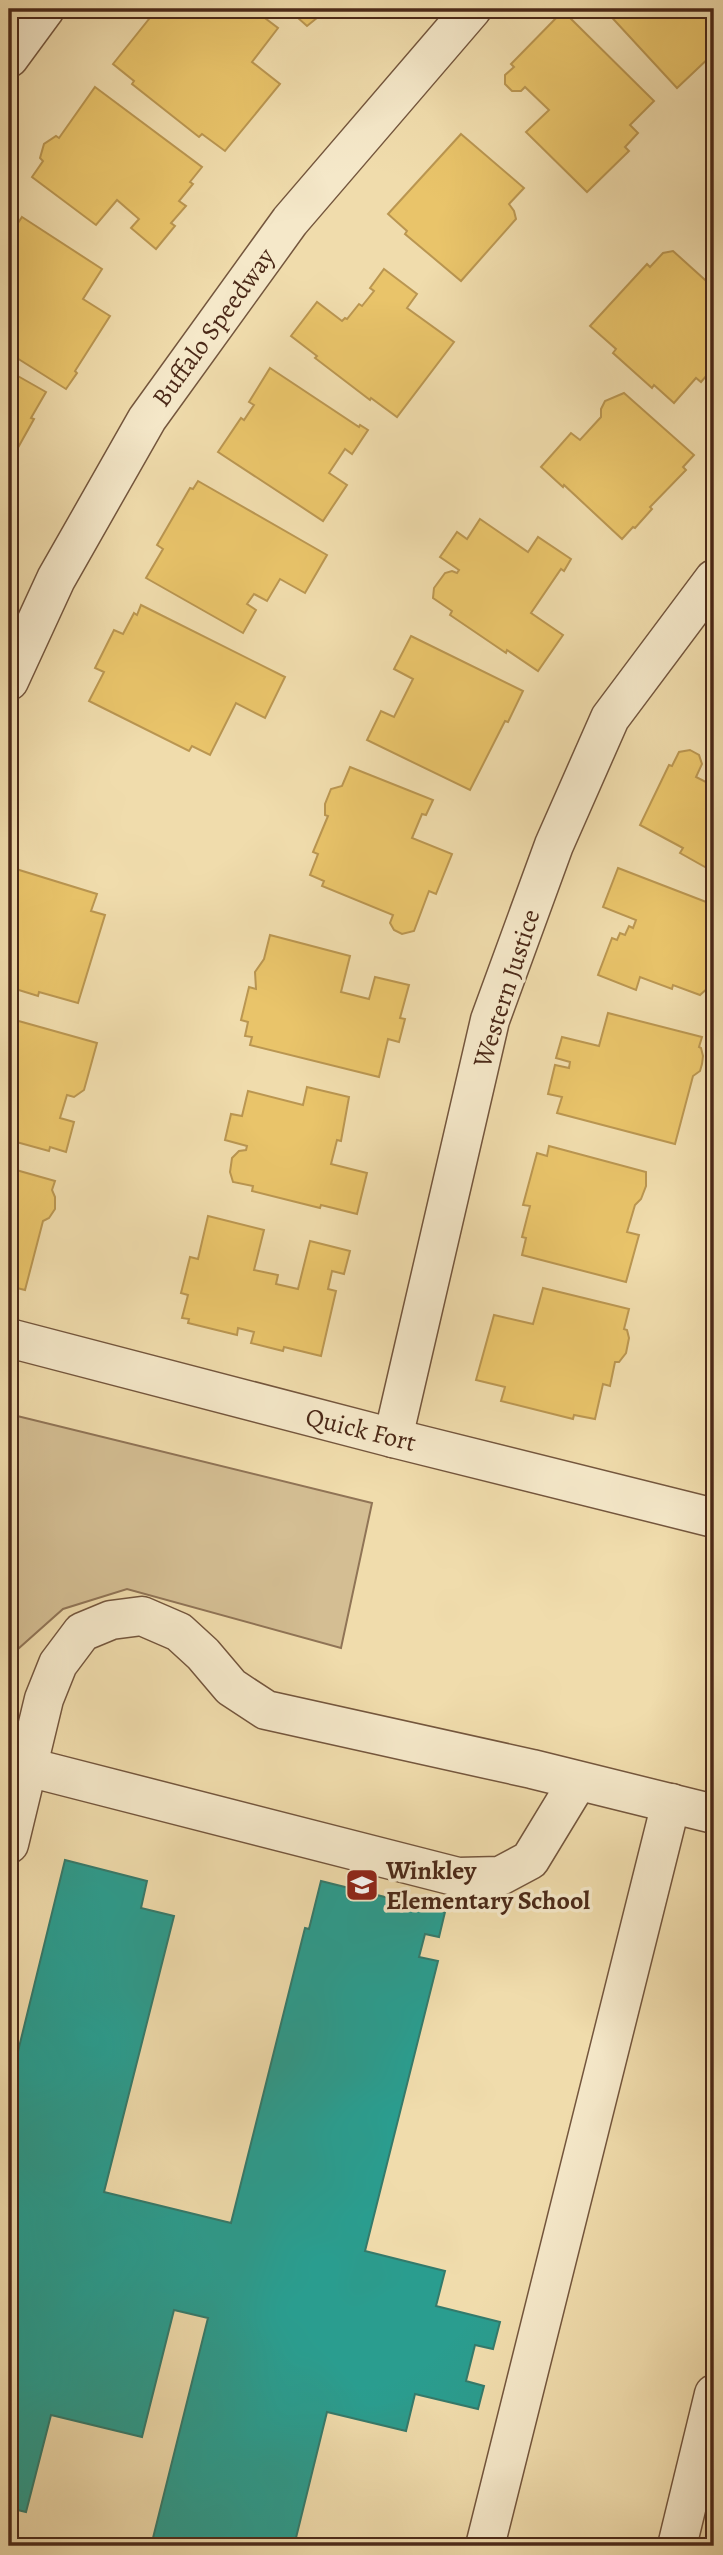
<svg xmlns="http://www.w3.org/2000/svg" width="723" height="2555" viewBox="0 0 723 2555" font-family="Alegreya,serif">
	<rect width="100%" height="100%" fill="#f0dcac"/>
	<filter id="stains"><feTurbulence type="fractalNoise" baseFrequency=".00286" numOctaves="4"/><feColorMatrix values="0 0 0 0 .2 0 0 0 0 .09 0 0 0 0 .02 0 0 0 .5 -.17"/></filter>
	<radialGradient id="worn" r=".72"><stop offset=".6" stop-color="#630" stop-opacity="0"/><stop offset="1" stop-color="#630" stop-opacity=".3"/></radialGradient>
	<path fill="#d4be93" stroke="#907456" stroke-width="2" d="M 9,1414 L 372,1503 L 341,1648 L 127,1589 L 63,1609 L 9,1657 Z"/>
	<g fill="#e9c46a" stroke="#ba9651" stroke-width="2">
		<path d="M 157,9 L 253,9 L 278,28 L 252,62 L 280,84 L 225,151 L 202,134 L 199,137 L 132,84 L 134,81 L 113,64 Z"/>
		<path d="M 288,9 L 328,9 L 307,26 Z"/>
		<path d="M 604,9 L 714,9 L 714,53 L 677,88 Z"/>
		<path d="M 563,11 L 654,101 L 630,125 L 638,133 L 625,147 L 629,151 L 587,192 L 526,132 L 549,110 L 525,87 L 521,91 L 512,91 L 505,84 L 505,75 L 514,67 L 511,64 Z"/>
		<path d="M 95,87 L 202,167 L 190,182 L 193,184 L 179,201 L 186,206 L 171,223 L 175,226 L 156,249 L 131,228 L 139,219 L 117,200 L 96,225 L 32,177 L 43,161 L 40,158 L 44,144 L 56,136 L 59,138 Z"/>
		<path d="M 461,134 L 524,188 L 509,204 L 514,211 L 516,219 L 461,281 L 405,234 L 407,231 L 388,214 Z"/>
		<path d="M 22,217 L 102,269 L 83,299 L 110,316 L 75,371 L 77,373 L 66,389 L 9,353 L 9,232 L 14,229 Z"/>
		<path d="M 673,251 L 714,288 L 714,367 L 701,382 L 696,378 L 674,403 L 654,385 L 652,388 L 613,353 L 616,349 L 590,326 L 647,264 L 650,267 L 663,253 Z"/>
		<path d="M 384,269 L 417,294 L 407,308 L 454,342 L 397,417 L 371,398 L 370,400 L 315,358 L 317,356 L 291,336 L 317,302 L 342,321 L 345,318 L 347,319 L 359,304 L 362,306 L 374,291 L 370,288 Z"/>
		<path d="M 270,368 L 359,427 L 360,425 L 368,430 L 352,454 L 345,449 L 329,473 L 347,485 L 323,521 L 218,452 L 241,418 L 244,420 L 254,405 L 249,402 Z"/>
		<path d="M 9,371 L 46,392 L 31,418 L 34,419 L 10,462 Z"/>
		<path d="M 624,393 L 694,455 L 683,467 L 686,470 L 650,507 L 652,509 L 635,528 L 633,527 L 622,539 L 564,485 L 563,487 L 541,467 L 571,433 L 580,440 L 601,417 L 601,409 L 605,401 Z"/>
		<path d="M 198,481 L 327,555 L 305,593 L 280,579 L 267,601 L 254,594 L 247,604 L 256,610 L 243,633 L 146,578 L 163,549 L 157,545 L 190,488 L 193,489 Z"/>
		<path d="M 480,519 L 528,552 L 538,537 L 571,559 L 564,571 L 561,569 L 531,613 L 563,635 L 538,671 L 507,650 L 506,653 L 450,615 L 452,611 L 433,598 L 434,588 L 445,573 L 452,571 L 457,573 L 459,570 L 440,557 L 457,532 L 467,539 Z"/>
		<path d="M 141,605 L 285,677 L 265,718 L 236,703 L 210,755 L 192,746 L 189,751 L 89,701 L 104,672 L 95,668 L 114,630 L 123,634 L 134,613 L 137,615 Z"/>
		<path d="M 411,636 L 523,691 L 508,722 L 505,721 L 470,790 L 367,740 L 381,711 L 394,717 L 413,679 L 394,669 Z"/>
		<path d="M 690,750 L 699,755 L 702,764 L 696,777 L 714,786 L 714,872 L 680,853 L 683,848 L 640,825 L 669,765 L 672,766 L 679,752 Z"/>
		<path d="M 350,767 L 433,800 L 426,815 L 422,814 L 412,838 L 452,854 L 436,894 L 429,891 L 414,931 L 402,934 L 394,930 L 390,923 L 393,915 L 322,886 L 324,881 L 310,875 L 318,854 L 313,852 L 328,816 L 325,815 L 325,804 L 331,789 L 342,786 Z"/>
		<path d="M 618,868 L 714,905 L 714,974 L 709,987 L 700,995 L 673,985 L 672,989 L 640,977 L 636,990 L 598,975 L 612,938 L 617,940 L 620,933 L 625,935 L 629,926 L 633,928 L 636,920 L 603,907 Z"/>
		<path d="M 16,869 L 97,894 L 91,911 L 105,915 L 78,1003 L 39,992 L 38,996 L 9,987 L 9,895 Z"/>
		<path d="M 270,935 L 350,956 L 341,992 L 369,999 L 375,977 L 409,985 L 400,1018 L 405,1019 L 399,1042 L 388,1039 L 379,1077 L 250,1045 L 252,1037 L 245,1036 L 248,1022 L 241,1020 L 249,987 L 256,989 L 255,972 L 264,959 Z"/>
		<path d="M 608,1013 L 702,1037 L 699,1047 L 701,1048 L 703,1056 L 702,1064 L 700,1071 L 693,1076 L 675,1144 L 557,1113 L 562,1097 L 548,1094 L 555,1065 L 569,1068 L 570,1062 L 556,1058 L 562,1037 L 599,1046 Z"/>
		<path d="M 15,1020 L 97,1043 L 84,1090 L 74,1097 L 67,1095 L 60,1118 L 74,1122 L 66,1152 L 50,1147 L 49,1151 L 9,1140 L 9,1042 Z"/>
		<path d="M 307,1087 L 349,1097 L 341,1141 L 337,1140 L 331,1164 L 367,1173 L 357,1214 L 321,1205 L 320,1208 L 252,1191 L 253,1186 L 233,1182 L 230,1172 L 232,1158 L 239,1151 L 246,1150 L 247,1146 L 225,1140 L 231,1114 L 242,1116 L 248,1091 L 303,1105 Z"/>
		<path d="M 549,1146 L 646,1172 L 646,1186 L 641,1199 L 635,1205 L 627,1232 L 639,1235 L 626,1282 L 522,1255 L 526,1238 L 522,1237 L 530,1206 L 523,1205 L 537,1153 L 547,1156 Z"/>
		<path d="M 9,1168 L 55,1181 L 52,1190 L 55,1197 L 55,1209 L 49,1218 L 43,1221 L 25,1290 L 9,1286 Z"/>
		<path d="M 208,1216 L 264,1230 L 254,1270 L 278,1275 L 276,1284 L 298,1289 L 310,1241 L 350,1251 L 344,1274 L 332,1271 L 328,1289 L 336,1291 L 321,1356 L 284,1347 L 283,1351 L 251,1343 L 254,1332 L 238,1328 L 237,1335 L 188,1323 L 189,1319 L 182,1318 L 188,1295 L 181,1293 L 190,1257 L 198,1259 Z"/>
		<path d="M 543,1288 L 629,1309 L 624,1329 L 627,1330 L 629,1338 L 626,1353 L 619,1362 L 615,1362 L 610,1386 L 603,1384 L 595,1419 L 574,1415 L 573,1419 L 501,1401 L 505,1387 L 476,1380 L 494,1315 L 533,1324 Z"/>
	</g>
	<path fill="#2a9d8f" stroke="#347a6b" stroke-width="2" d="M 65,1860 L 147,1881 L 141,1908 L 174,1916 L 104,2192 L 231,2223 L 305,1928 L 309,1929 L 321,1881 L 445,1912 L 439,1937 L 425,1934 L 419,1957 L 438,1961 L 365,2251 L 445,2271 L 436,2306 L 500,2322 L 493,2349 L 475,2345 L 466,2381 L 484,2386 L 478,2409 L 415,2394 L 406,2431 L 327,2412 L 294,2546 L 151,2546 L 208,2318 L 174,2310 L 142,2437 L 51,2415 L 26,2512 L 9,2508 L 9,2088 Z"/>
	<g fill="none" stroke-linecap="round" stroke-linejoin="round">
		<defs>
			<g id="minor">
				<path d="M 9,58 L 45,9"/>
				<path d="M 9,681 L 56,579 L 147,419 L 290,221 L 472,9"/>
				<path d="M 9,1338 L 393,1438 L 714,1518"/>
				<path d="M 393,1438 L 490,1020 L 554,845 L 610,718 L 714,579"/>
				<path d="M 28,1767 L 458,1877 L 500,1876 L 530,1860 L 578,1781"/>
				<path d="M 9,1844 L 44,1699 L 58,1664 L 82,1632 L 111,1620 L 142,1616 L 179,1632 L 203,1654 L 231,1687 L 266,1710 L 532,1769 L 714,1814"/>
				<path d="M 485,2546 L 671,1803"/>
				<path d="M 677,2546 L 714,2394"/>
			</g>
		</defs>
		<use href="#minor" stroke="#74563d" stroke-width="41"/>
		<use href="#minor" stroke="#f5e8c9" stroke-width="38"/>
	</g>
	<defs>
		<symbol id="school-square" viewBox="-11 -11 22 22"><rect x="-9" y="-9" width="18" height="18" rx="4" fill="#8f2418" stroke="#f5e8c9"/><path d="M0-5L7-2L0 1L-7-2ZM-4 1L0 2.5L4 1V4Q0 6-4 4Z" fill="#fff"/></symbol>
	</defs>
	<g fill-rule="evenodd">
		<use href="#school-square" x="343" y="1866" width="38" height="38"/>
	</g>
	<g text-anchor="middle" stroke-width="7" stroke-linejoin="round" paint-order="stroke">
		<g font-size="26" fill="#4b2918" stroke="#f5e8c9">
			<text transform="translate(213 327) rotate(-54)" y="9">Buffalo Speedway</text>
			<text transform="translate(506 988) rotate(-72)" y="9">Western Justice</text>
			<text transform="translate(361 1429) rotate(14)" y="9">Quick Fort</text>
		</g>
		<g font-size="26" font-weight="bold" fill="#4b2918" stroke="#f5e8c9" text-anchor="start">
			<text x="386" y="1879">Winkley<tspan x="386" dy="30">Elementary School</tspan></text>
		</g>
	</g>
	<rect width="723" height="2555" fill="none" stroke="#f0dcac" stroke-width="35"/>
	<rect x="10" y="10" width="702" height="2534" fill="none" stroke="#4b2918" stroke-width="3.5"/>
	<rect x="18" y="18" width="688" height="2520" fill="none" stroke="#4b2918" stroke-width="2"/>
	<rect width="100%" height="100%" filter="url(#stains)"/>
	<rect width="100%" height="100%" fill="url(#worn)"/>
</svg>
